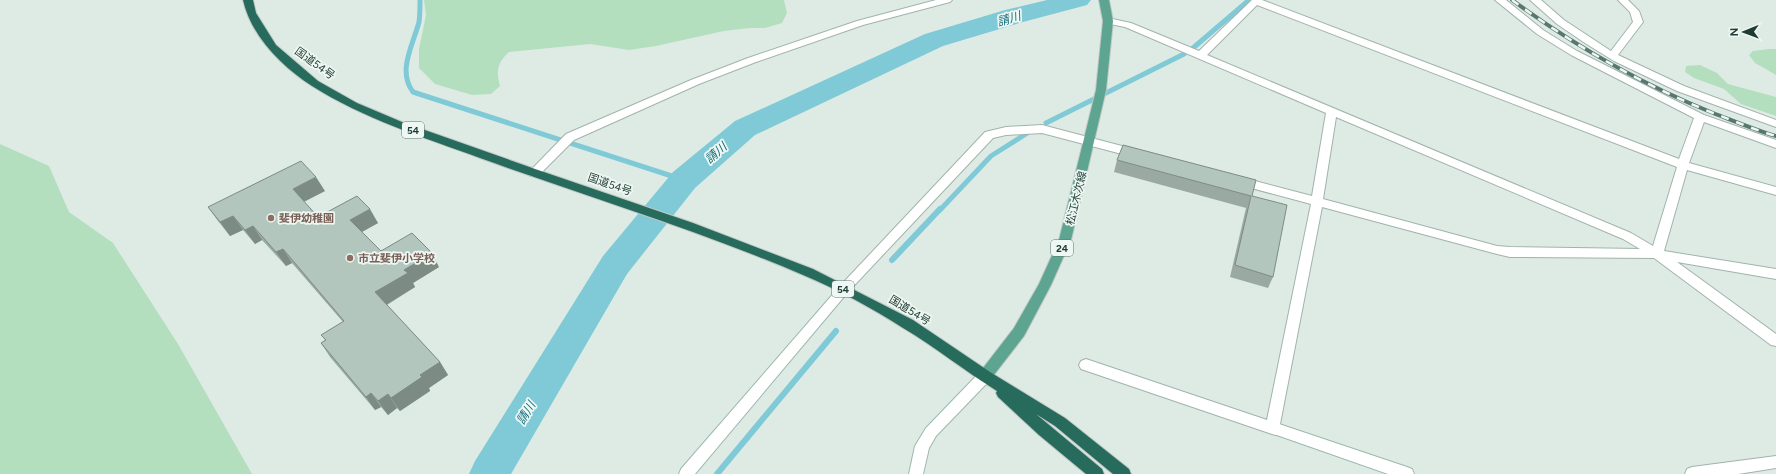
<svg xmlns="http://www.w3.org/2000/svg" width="1776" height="474" viewBox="0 0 1776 474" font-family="Figtree,'Noto Sans JP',sans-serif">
	<rect width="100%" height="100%" fill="#deebe5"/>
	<g fill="#b4dfbf">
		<path d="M 424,0 L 784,0 L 787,13 L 782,23 L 765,28 L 750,28 L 724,31 L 656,46 L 629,50 L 590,44 L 509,52 C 497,63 496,71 500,86 L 491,94 L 472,95 L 435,84 L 419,68 L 419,49 L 426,15 Z"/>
		<path d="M 1769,49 L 1776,49 L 1776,75 L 1755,63 L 1749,55 L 1753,51 Z"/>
		<path d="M 1700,65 L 1717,73 L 1728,84 L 1776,97 L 1776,116 L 1741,104 L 1724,89 L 1694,78 L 1685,72 L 1686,66 Z"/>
		<path d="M 0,144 L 49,166 L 69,212 L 113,243 L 178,344 L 252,474 L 0,474 Z"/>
	</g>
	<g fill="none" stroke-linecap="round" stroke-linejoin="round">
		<g stroke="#7fcad6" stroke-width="5">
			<path d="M 420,0 C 420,7 420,15 419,22 C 413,45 397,71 413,92 L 684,180"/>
			<path d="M 1193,48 L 1249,0"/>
			<path d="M 1046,123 L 1184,54"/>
			<path d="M 940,210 L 991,156 L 1029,132"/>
		</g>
		<g stroke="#7fcad6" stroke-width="6">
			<path d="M 892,260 L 940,209"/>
			<path d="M 717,474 L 836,331"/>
		</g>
		<path fill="#7fcad6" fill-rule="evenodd" d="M 1047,0 L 1091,0 L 1087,5 L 1023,22 L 943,46 L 755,135 L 695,188 L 627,274 L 511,474 L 469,474 L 475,461 L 603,256 L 673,172 L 735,121 L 925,34 L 1005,10 Z"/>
		<defs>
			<g id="street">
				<path d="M 936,0 L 952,0 L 950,2 L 863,25 L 756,62 L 699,84 L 574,140 L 538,176 L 530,176 L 528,173 L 566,134 L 691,80 L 748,58 L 857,21 Z"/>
				<path d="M 1252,0 L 1262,0 L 1679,159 L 1694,118 L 1571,55 L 1537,34 L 1495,0 L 1506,0 L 1543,30 L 1577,51 L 1704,115 L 1776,140 L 1776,148 L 1704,122 L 1689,163 L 1776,187 L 1776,195 L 1687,170 L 1664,251 L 1776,269 L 1776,279 L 1677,262 L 1776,334 L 1776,346 L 1771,345 L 1654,258 L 1510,257 L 1497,254 L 1322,207 L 1280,424 L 1283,429 L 1281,433 L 1276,435 L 1272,434 L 1081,369 L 1079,365 L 1081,361 L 1086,359 L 1267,420 L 1311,204 L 1236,184 L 1234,181 L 1236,178 L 1240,177 L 1312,196 L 1326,113 L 1125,27 L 1105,23 L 1103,21 L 1108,18 L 1131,23 L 1199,51 ZM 1257,5 L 1677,167 L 1653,246 L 1631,233 L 1207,55 ZM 1336,117 L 1623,239 L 1640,249 L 1510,247 L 1497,246 L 1323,199 Z"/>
				<path d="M 1530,0 L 1541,0 L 1564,20 L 1611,51 L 1633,22 L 1630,12 L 1618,0 L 1628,0 L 1639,11 L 1643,22 L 1618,55 L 1684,86 L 1776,120 L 1776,127 L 1677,91 L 1614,61 L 1585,43 L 1557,24 Z"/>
				<path d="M 1042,125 L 1141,151 L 1143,154 L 1141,157 L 1137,158 L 1042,133 L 1006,135 L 993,138 L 848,292 L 844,294 L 840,292 L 838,289 L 840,286 L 985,132 L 1006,127 Z"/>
				<path d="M 1776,456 L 1776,468 L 1738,474 L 1685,474 L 1687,469 L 1692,467 Z"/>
			</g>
			<g id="secondary">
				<path d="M 844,284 L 848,286 L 850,289 L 848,292 L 695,474 L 679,474 L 681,469 L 840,286 Z"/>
				<path d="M 985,370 L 990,372 L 992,376 L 990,380 L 936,436 L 929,448 L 923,474 L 909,474 L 915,446 L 926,428 L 980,372 Z"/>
				<path d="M 1276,423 L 1407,467 L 1412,469 L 1414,474 L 1388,474 L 1271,433 L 1269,429 L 1271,425 Z"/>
			</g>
			<path id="primary" d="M 1099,0 L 1109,0 L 1113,21 L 1106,90 L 1071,240 L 1051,285 L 1024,336 L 990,380 L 985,382 L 980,380 L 978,376 L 980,372 L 1014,328 L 1039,284 L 1059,240 L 1096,90 L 1103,21 Z"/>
			<path id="highway" d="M 243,0 L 253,0 L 256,13 L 276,45 L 318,81 L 357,103 L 402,122 L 538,170 L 693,223 L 813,269 L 913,320 L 990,372 L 1065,418 L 1129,469 L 1131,474 L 1113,474 L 1055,426 L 1036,414 L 1102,469 L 1104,474 L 1086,474 L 1039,435 L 998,397 L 996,393 L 997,391 C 965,371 935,347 903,328 C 872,308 837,289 803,275 C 698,230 588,197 480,158 C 423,137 364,119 312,86 C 282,67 251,36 243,0 Z"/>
		</defs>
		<use href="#street" stroke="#a1b3ac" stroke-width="2"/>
		<use href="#secondary" stroke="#9cb8ad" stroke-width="2"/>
		<use href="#primary" stroke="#c0c8c6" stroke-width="2"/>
		<use href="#highway" stroke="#c0c8c6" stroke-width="2"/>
		<use href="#street" fill="#fff" fill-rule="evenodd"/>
		<use href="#secondary" fill="#fff" fill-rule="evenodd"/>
		<use href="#primary" fill="#5ea591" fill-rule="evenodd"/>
		<use href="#highway" fill="#276b5c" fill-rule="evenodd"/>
		<defs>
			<path id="rail" d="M 1512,0 C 1575,46 1641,84 1713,113 C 1734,121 1755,130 1776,136"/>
		</defs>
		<use href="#rail" stroke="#58786f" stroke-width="4"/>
		<use href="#rail" stroke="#eef7f3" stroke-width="2.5" stroke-dasharray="8" stroke-linecap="butt"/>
	</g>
	<g fill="#9aaaa3">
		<path d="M 1117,160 L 1252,196 L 1273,277 L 1268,288 L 1230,277 L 1246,208 L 1114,172 Z"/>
		<path d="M 325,191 L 304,202 L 318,217 L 378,223 L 362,232 L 381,251 L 439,267 L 413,283 L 415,287 L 387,305 L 440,362 L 448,375 L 429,388 L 430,391 L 400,411 L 397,408 L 388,415 L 381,407 L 375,410 L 330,357 L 321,343 L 325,340 L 321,335 L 343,322 L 292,263 L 286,266 L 262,240 L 255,244 L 243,230 L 230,236 L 218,221 L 208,207 Z"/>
	</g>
	<g fill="#7d8b85">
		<path d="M 316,177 L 325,191 L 301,203 L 293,189 Z"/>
		<path d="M 370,209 L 378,223 L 358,234 L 350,220 Z"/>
		<path d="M 233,216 L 243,230 L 230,236 L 220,222 Z"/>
		<path d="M 253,226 L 262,240 L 255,244 L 245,230 Z"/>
		<path d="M 283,249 L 292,263 L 286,266 L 276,252 Z"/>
		<path d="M 432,253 L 439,267 L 413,283 L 415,287 L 384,306 L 375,292 L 404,270 Z"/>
		<path d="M 440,362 L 448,375 L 429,388 L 430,391 L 400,411 L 391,398 L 420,375 Z"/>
		<path d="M 371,393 L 381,407 L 375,410 L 366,397 Z"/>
		<path d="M 388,394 L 397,408 L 388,415 L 378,401 Z"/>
	</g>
	<g fill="#b3c6be" stroke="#7d8b85">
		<path d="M 1123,145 L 1256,180 L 1252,196 L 1287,205 L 1273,277 L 1235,265 L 1251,196 L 1117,160 Z"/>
		<path d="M 301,161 L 316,177 L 293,189 L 318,217 L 357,196 L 370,209 L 350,220 L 381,251 L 412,233 L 432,253 L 404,270 L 408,273 L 375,292 L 440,362 L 420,375 L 422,377 L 391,398 L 388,394 L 378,401 L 371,393 L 366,397 L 321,343 L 326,340 L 321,335 L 344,321 L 283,249 L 276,252 L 253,226 L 245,230 L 233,216 L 220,222 L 208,207 Z"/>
	</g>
	<g fill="#8d6e63" stroke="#eef7f3" stroke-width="1.5">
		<circle cx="271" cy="218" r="4"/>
		<circle cx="350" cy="258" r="4"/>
	</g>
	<g text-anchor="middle" stroke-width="3.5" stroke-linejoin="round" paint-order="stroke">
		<g fill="#eef7f3" stroke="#5c746d" stroke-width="1">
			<rect x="402" y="122" width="22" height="16" rx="3"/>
			<rect x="1051" y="240" width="22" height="16" rx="3"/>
			<rect x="832" y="281" width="22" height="16" rx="3"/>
		</g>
		<g font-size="10" font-weight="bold" fill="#1e3c33">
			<text x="413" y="134">54</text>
			<text x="1062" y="252">24</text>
			<text x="843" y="293">54</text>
		</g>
		<g font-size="11" fill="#1e3c33" stroke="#eef7f3">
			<text transform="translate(315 63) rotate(36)" y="4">国道54号</text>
			<text transform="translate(610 184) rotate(19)" y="4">国道54号</text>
			<text transform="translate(1076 198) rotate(-76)" y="4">松江木次線</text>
			<text transform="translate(910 310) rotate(31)" y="4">国道54号</text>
		</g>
		<g font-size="11" font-weight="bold" fill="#785e54" stroke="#eef7f3" text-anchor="start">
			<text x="279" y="222">斐伊幼稚園</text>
			<text x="358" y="262">市立斐伊小学校</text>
		</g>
		<g font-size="12" font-style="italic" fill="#136d7d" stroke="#eef7f3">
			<text transform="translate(1009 19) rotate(-16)" y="4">請川</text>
			<text transform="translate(716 153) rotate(-41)" y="4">請川</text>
			<text transform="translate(526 413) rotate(-59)" y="4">請川</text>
		</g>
	</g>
	<g transform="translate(1744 32) rotate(269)" stroke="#eef7f3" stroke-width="3" paint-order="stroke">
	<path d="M0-3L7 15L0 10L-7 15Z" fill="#1e3c33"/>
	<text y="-6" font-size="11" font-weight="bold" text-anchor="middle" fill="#1e3c33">N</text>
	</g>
</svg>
